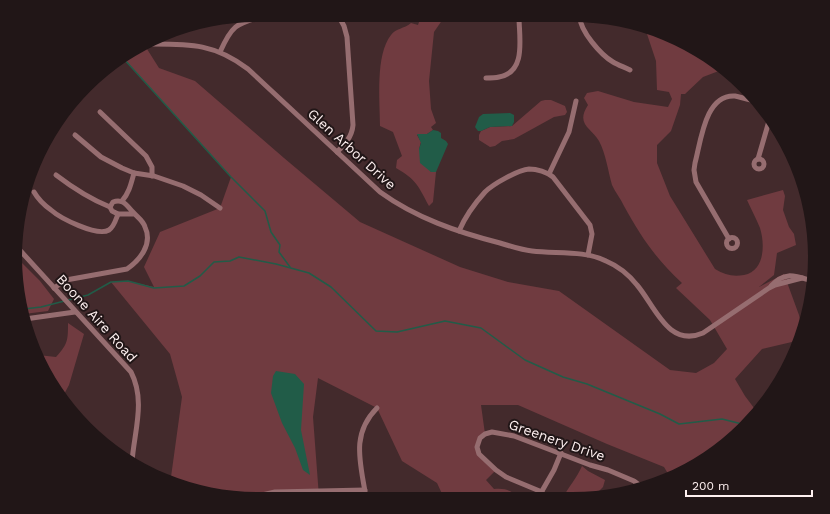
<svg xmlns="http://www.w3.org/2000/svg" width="830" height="514" viewBox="0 0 830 514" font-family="'Work Sans',sans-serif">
	<rect width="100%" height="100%" fill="#432a2c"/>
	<g fill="#703b40">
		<path d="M 421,16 L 445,16 L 434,32 L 429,81 L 431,109 L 436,123 L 431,127 L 433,130 L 427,134 L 417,135 L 421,142 L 419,149 L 431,172 L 436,172 L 433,202 L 429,206 C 418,186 417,180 396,168 L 397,160 L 402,156 L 393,132 L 380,126 C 380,101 375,55 391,35 C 396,28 404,29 411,23 L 418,25 Z"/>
		<path d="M 647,28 L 665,33 L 720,65 L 724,69 L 703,77 L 685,94 L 681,94 L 680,105 L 671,131 L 657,145 L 657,163 L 670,196 L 715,269 C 725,275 733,277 744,275 C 765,271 765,244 760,228 C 756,218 751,209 747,200 L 783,190 L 785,196 L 783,210 L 789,227 L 794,234 L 796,245 L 777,253 L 774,275 L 759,287 L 784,274 L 799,315 L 802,329 L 796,341 L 762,349 L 735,379 L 745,396 L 757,412 L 694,467 L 670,477 L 664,467 L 607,444 L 518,405 L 481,405 L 485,434 L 482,436 L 478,451 L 496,470 L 486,480 L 494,489 C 505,488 511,490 519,498 L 444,498 L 437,483 L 402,461 L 377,408 L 318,378 L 313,417 L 319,497 L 226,497 L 172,483 L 171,477 L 182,397 L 170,354 L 111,282 L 128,281 L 154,287 L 144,267 L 160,232 L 220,208 L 231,177 L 123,58 L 140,49 L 147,49 L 159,68 L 195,81 L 284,158 L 360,222 L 460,267 L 508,282 L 559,291 L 670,370 L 696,373 L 714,363 L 727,349 L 710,320 L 676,288 L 682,283 C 656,259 641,237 624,206 C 621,199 615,192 612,185 C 608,171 606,154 599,141 C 592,128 575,125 588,105 L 584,98 L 587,93 L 598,91 L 634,102 L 668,107 L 672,99 L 669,92 L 657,90 L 656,61 L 646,31 Z"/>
		<path d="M 545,100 L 551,100 L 565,106 L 567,112 L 565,115 L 554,117 L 525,133 L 514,139 L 502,141 L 495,146 L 490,147 L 479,140 L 479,135 L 481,131 L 490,127 L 512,126 L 541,101 Z"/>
		<path d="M 15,256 L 40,281 L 54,299 L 48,311 L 24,314 Z"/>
		<path d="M 68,323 L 84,334 L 69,385 L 62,398 L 56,392 L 38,355 L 56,357 C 68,344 68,340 68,323 Z"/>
		<path d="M 582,466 L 588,471 L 605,480 L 603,487 L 592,498 L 563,498 C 568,487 577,478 582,466 Z"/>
	</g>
	<g fill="#215c48">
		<path d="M 510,113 L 514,115 L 514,122 L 512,126 L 490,127 L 481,131 L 478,131 L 475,127 L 479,117 L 483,114 Z"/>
		<path d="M 433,130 L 438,131 L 441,133 L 441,138 L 446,141 L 448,144 L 436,172 L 431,172 L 420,163 L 419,149 L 421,143 L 417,134 L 427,134 Z"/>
		<path d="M 276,371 L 295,374 L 304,384 L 301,430 L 310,475 L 303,470 L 295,448 L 282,423 L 271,393 L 273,376 Z"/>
	</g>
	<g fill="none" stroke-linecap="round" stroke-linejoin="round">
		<g stroke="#215c48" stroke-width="1.5">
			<path d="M 123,58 L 231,177 L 265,211 L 271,232 L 280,245 L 279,252 L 290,267"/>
			<path d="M 24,309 L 41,307 L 88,295 L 111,282 L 128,281 L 154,288 L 184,286 L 200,276 L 214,262 L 230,261 L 239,257 L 276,264 L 309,273 L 331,287 L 376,331 L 397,332 L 445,321 L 481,328 L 525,360 L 563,377 L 587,384 L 660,414 L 679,424 L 722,419 L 742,424"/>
		</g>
		<g stroke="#966d70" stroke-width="5">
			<path d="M 580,17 C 580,31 601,55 613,62 C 618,65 624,67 630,70"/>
			<path d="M 149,44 C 189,44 214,43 248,69 L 380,192 C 416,218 457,232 500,243 C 510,246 521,250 532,251 C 556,254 584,250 606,261 C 618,266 629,275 637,285 C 655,306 668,348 703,333 L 769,288 L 775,285 L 802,278"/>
			<path d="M 220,52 C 233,23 237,24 266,15"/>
			<path d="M 486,78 C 490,78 495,78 499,77 C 527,72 519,37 519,17"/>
			<path d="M 100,112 L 146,156 L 152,167 L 152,176"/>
			<path d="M 75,135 L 101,157 L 122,168 L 134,173 L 154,176 L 183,186 L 201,195 L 220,208"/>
			<path d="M 337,152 C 345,144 352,137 353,125 L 347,37 L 344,26 L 338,15"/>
			<path d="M 758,159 L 769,121"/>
			<circle cx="759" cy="164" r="5"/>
			<path d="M 549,174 L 569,132 L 576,101"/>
			<path d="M 56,175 C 73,188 90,199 110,207"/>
			<path d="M 34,192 C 38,199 44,205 51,210 C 60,218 97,237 109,230 C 114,227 116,219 118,214"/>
			<path d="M 122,201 C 129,193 131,184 134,173"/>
			<path d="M 459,231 C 465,217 475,203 485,192 C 493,184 518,170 529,169 C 537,169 547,172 553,177 L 590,225 L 592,234 L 588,255"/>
			<circle cx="732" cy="243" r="5.5"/>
			<path d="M 729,239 L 696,182 L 694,170 L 695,163 C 701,141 705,94 735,96 C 740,97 746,99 751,100"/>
			<path d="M 17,247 L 131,372 C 146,401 134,432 132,462"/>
			<path d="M 771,286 C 784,272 793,275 809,280"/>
			<path d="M 54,288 L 66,280 L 127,269 C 140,260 153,244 145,227 C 143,220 137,217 133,212 C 127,206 123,198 113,202 L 110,207 L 112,211 L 118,214 L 134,214"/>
			<path d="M 25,319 L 75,312"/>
			<path d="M 542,492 L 506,477 L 496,470 L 479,454 L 477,447 L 480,438 L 485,434 L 492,432 L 514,436 L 590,465 L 608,470 L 634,481 L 643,488"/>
			<path d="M 253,497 L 275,492 L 365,490"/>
			<path d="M 366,498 C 361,464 350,435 377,408"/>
			<path d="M 538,498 L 554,470 L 561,453"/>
		</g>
	</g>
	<g text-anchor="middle" stroke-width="4" stroke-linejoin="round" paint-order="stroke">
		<g font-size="14" fill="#fef0f0" stroke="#211617">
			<text transform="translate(352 149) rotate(42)" y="5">Glen Arbor Drive</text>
			<text transform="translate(97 318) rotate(48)" y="5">Boone Aire Road</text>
			<text transform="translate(557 440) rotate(19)" y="5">Greenery Drive</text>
		</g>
	</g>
	<path d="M0 0H830V514H0ZM257 22H573A235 235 0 0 1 808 257V257A235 235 0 0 1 573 492H257A235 235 0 0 1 22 257V257A235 235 0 0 1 257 22Z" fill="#211617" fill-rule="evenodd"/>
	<path d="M686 490v6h126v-6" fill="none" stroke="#fef0f0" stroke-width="2"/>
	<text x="692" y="490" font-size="12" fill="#fef0f0" stroke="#211617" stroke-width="3" paint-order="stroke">200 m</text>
</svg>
